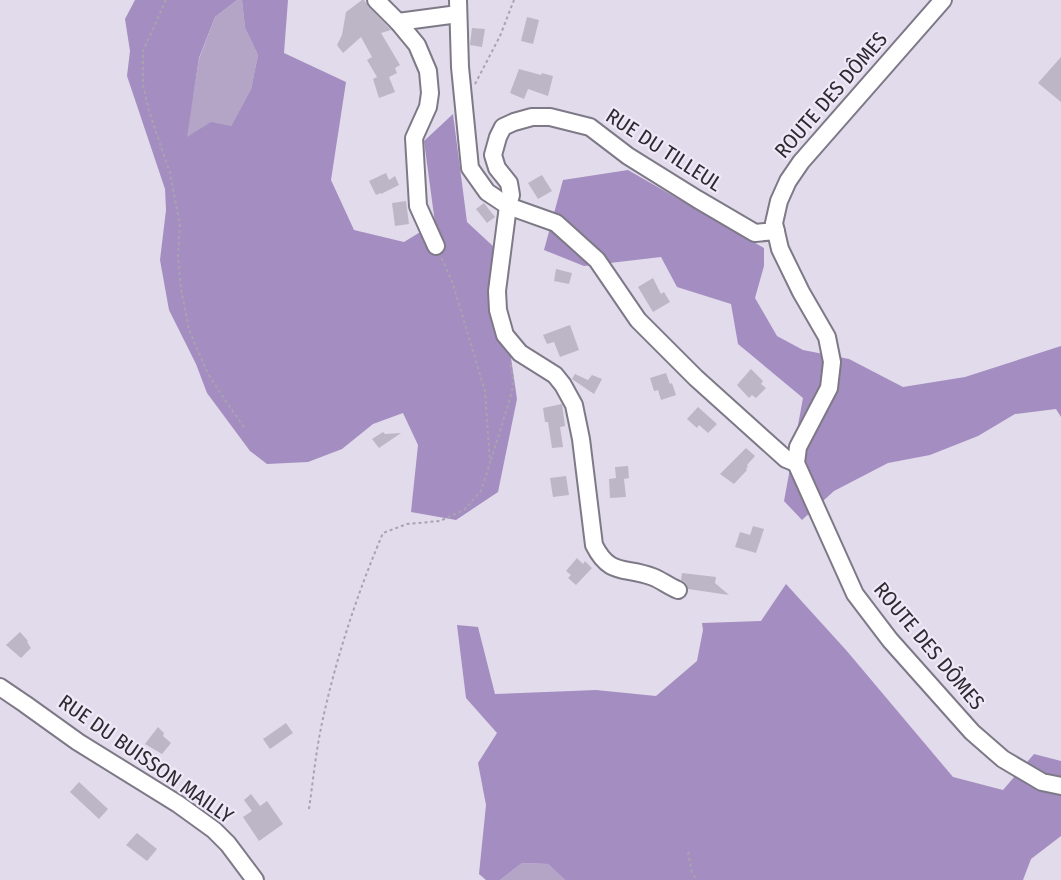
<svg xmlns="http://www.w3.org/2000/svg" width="1061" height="880" viewBox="0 0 1061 880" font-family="'Fira Sans Condensed',sans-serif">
	<rect width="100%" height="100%" fill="#e2dbeb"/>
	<g fill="#b4a5c7">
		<path d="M 237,0 L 242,0 L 245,28 L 258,55 L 251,89 L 231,126 L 186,138 L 199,59 L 215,17 Z"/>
		<path d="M 522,863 L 548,864 L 565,880 L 500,880 Z"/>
	</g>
	<g fill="#a48dc0">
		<path d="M 135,0 L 237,0 L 215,17 L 199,58 L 187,137 L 211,122 L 231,126 L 251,89 L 258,55 L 245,28 L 242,0 L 288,0 L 284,53 L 346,82 L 331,180 L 354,230 L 404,242 L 435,223 L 424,141 L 453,114 L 467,222 L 495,248 L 517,399 L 498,492 L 456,520 L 411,512 L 418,445 L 403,413 L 373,424 L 342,449 L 308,462 L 267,464 L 250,451 L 207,393 L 196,364 L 169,310 L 160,260 L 166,210 L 165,189 L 127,76 L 130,51 L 125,19 Z"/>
		<path d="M 628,170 L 764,248 L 764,266 L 755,298 L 777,336 L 803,350 L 849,359 L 903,387 L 965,377 L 1061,346 L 1061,417 L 1056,409 L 1015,414 L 978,436 L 930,455 L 888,463 L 834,491 L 802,520 L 784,501 L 803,398 L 738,344 L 731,304 L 677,287 L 661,257 L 584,266 L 544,250 L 563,180 Z"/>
		<path d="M 786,584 L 846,650 L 953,777 L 1003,790 L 1034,754 L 1061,761 L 1061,836 L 1031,859 L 1023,880 L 565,880 L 548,864 L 522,863 L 500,880 L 486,880 L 479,874 L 486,805 L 478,763 L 497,733 L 466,698 L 457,625 L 478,627 L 495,694 L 596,690 L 656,696 L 697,661 L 703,630 L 702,623 L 761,621 Z"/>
	</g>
	<g fill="#bdb6c6">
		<path d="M 362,0 L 364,0 L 369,7 L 391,30 L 381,33 L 400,65 L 395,68 L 397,73 L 389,77 L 395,92 L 379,98 L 373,79 L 377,77 L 367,60 L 372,57 L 361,37 L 343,53 L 337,45 L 342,35 L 346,12 Z"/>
		<path d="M 527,17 L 539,20 L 533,44 L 521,41 Z"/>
		<path d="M 472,28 L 485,29 L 482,47 L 470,45 Z"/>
		<path d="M 1061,57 L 1061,102 L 1038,83 Z"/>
		<path d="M 519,69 L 541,75 L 542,73 L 553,76 L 548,96 L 528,89 L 524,99 L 510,93 Z"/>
		<path d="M 386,173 L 389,180 L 395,176 L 399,185 L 381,194 L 381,193 L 376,195 L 369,181 Z"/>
		<path d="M 542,175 L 552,191 L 538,199 L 528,183 Z"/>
		<path d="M 406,201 L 409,224 L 395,226 L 392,203 Z"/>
		<path d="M 484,203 L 495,217 L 487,223 L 476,209 Z"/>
		<path d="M 556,269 L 572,273 L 569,284 L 554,281 Z"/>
		<path d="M 653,278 L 661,294 L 664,292 L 670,302 L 653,312 L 638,287 Z"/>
		<path d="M 570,325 L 579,350 L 560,357 L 554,342 L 547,344 L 543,335 Z"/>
		<path d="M 751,369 L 763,381 L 761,384 L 766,388 L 756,398 L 752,395 L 749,398 L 737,385 Z"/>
		<path d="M 666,373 L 670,384 L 672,383 L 676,395 L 661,400 L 658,390 L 654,391 L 650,378 Z"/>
		<path d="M 575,374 L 588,380 L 592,375 L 602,379 L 594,394 L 572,379 Z"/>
		<path d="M 562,404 L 565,426 L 560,427 L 563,447 L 552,448 L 548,422 L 545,422 L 543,408 Z"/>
		<path d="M 698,407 L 717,424 L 708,433 L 699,425 L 697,428 L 687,419 Z"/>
		<path d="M 383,432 L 385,434 L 401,433 L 379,448 L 372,439 Z"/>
		<path d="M 746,448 L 755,456 L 747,465 L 748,466 L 746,469 L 747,470 L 734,484 L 720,474 Z"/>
		<path d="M 628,466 L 629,478 L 624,479 L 626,497 L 610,498 L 609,479 L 616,478 L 615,467 Z"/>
		<path d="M 566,476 L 569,495 L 553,497 L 550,478 Z"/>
		<path d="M 753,526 L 764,529 L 756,553 L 735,547 L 740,532 L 750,535 Z"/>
		<path d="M 577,558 L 583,564 L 585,561 L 592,568 L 576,585 L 568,578 L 571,575 L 566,571 Z"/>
		<path d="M 682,573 L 716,577 L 715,583 L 729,595 L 688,589 L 686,583 L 681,580 Z"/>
		<path d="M 20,632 L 28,641 L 27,642 L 31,648 L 21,658 L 6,645 Z"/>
		<path d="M 286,723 L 293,733 L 270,749 L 263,739 Z"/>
		<path d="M 158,727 L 164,733 L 163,736 L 171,743 L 162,754 L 145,744 Z"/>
		<path d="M 79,782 L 108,809 L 99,819 L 70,792 Z"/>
		<path d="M 251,794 L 260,806 L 267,801 L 283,824 L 259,841 L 243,817 L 252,811 L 244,800 Z"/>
		<path d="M 137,833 L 157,849 L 147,861 L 126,845 Z"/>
	</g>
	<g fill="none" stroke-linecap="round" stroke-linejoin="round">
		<defs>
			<g id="minor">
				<path d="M 376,0 L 398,22 L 417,45 L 428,71 L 430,93 L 428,107 L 414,138 L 418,206 L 436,246"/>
				<path d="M 458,0 L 460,67 L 470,168 L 487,192 L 508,206 L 556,223 L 597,260 L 638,320 L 696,378 L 786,459 L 796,463"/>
				<path d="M 943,0 L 801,162 L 788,181 L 779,201 L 774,223 L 780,249 L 801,292 L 827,337 L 832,362 L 829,388 L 798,447 L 796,463 L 855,594 L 890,640 L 972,732 L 1003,759 L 1042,782 L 1061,786"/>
				<path d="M 398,22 L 458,14"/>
				<path d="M 678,590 C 668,586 661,580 653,577 C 625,566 610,577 594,545 L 581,439 L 574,405 L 563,385 L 555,375 L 520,353 L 505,335 L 498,310 L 497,291 L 508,206 L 511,195 L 509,183 L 497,168 L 493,155 L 498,137 L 503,127 L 514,122 L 532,117 L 550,117 L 590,127 L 628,156 L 697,199 L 755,233 L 776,231"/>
				<path d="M 0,687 L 25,704 L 78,742 L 178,804 L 214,830 L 228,844 L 255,880"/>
			</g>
		</defs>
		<use href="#minor" stroke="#7e7987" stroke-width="20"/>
		<g stroke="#a9a3b0" stroke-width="2" stroke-dasharray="3 3" stroke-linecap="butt">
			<path d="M 166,0 L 143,51 L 143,85 L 149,111 L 170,173 L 180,225 L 178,255 L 181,289 L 189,330 L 208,374 L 229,406 L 244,427"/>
			<path d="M 475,84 L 500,36 L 514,0"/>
			<path d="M 491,460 L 512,392 L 513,379 L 510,361"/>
			<path d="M 309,809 C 313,781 316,751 322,723 C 336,658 357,594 383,533 L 407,524 L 440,521 L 464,510 L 481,491 L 490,463 L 485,391 L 452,281 L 441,257"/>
			<path d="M 688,852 L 692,873 L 697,880"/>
		</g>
		<use href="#minor" stroke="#fff" stroke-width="16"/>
	</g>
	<g text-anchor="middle" stroke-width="4.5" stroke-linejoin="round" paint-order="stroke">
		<g font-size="21" fill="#2d2a30" stroke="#efe8f8">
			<text transform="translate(831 95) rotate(-49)" y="7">ROUTE DES DÔMES</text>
			<text transform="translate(664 150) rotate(33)" y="7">RUE DU TILLEUL</text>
			<text transform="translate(929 646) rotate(50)" y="7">ROUTE DES DÔMES</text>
			<text transform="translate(146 759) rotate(35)" y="7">RUE DU BUISSON MAILLY</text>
		</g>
	</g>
</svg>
